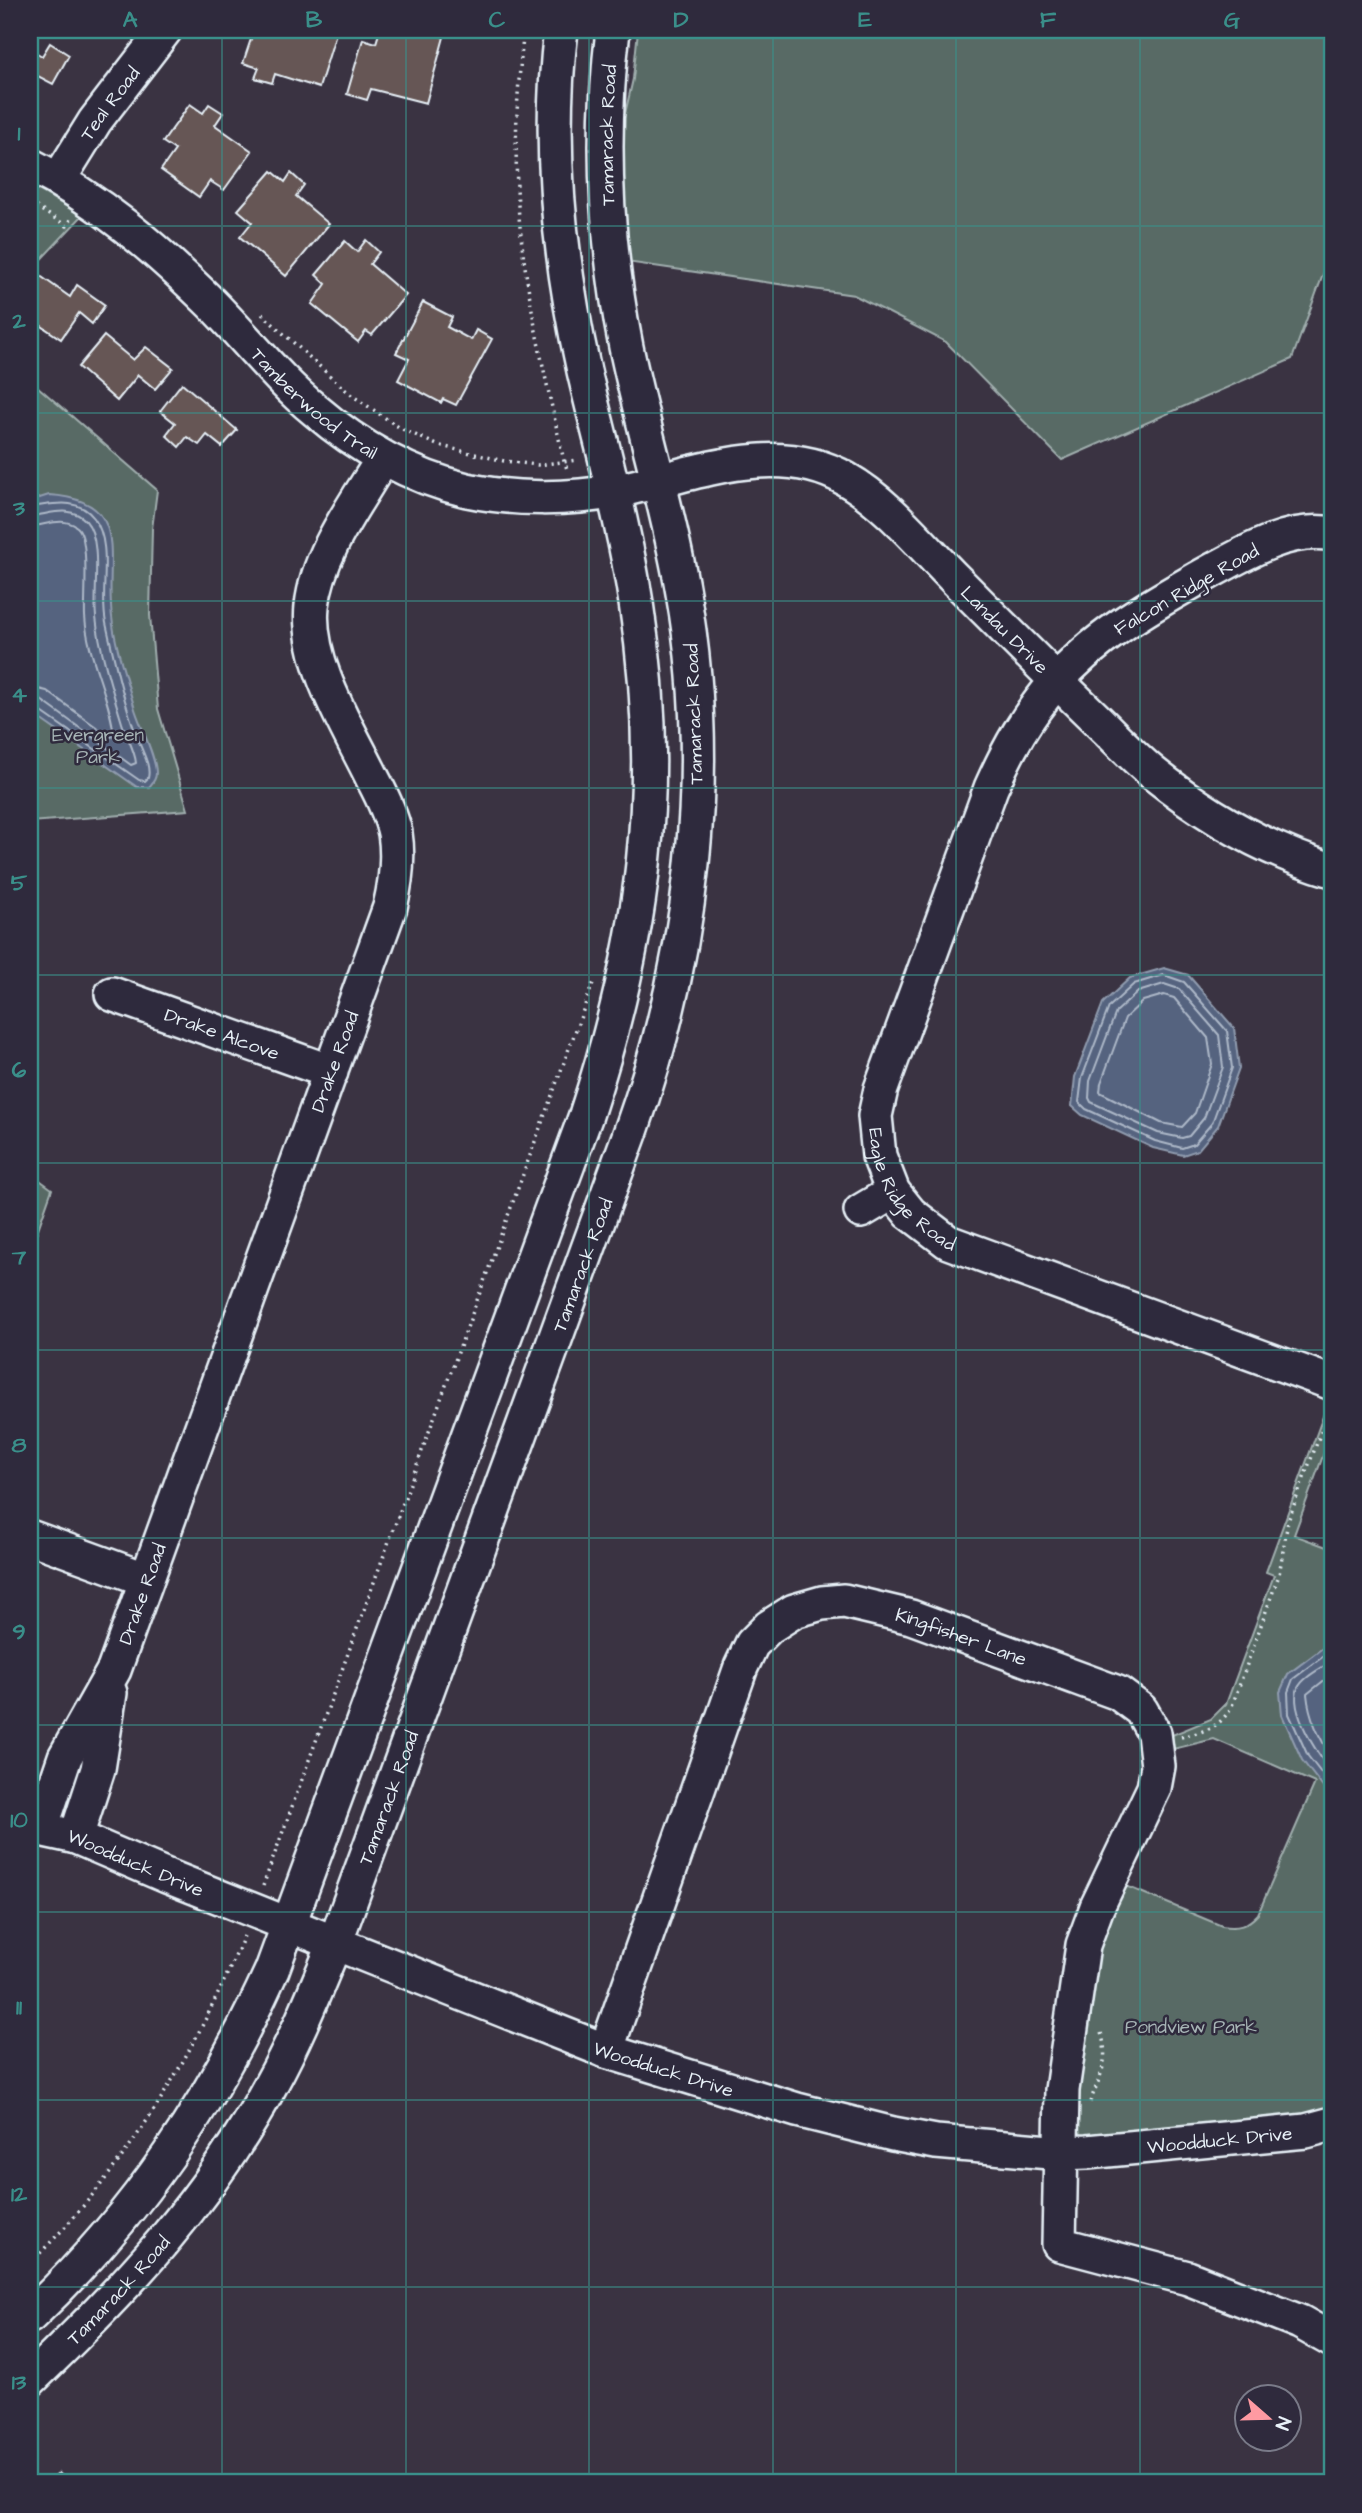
<svg xmlns="http://www.w3.org/2000/svg" width="1362" height="2513" viewBox="0 0 1362 2513" font-family="'Architects Daughter',sans-serif">
	<rect width="100%" height="100%" fill="#3a3342"/>
	<filter id="ink" filterUnits="userSpaceOnUse"><feTurbulence type="fractalNoise" baseFrequency=".0143" numOctaves="2"/><feDisplacementMap in="SourceGraphic" scale="14" xChannelSelector="R" yChannelSelector="G"/><feConvolveMatrix kernelMatrix="1 2 1 2 8 2 1 2 1" color-interpolation-filters="sRGB"/></filter>
	<g filter="url(#ink)">
		<g fill="#586b65" stroke="#a0aeae" stroke-width="2">
			<path d="M 638,30 L 1332,30 L 1332,250 L 1292,359 L 1062,460 L 946,342 L 854,295 L 626,262 L 619,140 L 633,79 Z"/>
			<path d="M 30,185 L 82,216 L 30,271 Z"/>
			<path d="M 30,380 L 157,490 L 152,529 L 150,615 L 158,709 L 188,810 L 30,822 Z"/>
			<path d="M 30,1173 L 52,1189 L 30,1252 Z"/>
			<path d="M 1329,1400 L 1332,1402 L 1332,1431 L 1294,1535 L 1332,1549 L 1332,2109 L 1300,2116 L 1084,2137 L 1076,2128 L 1076,2102 L 1097,1947 L 1124,1886 L 1131,1888 L 1222,1926 C 1238,1929 1247,1926 1258,1914 L 1315,1783 L 1214,1739 L 1169,1750 L 1169,1740 L 1172,1735 L 1211,1719 L 1226,1704 L 1274,1575 L 1266,1572 Z"/>
		</g>
		<g fill="#55637f" stroke="#909caf" stroke-width="2">
			<path d="M 49,495 C 134,500 104,558 112,617 C 115,647 126,677 134,706 C 139,724 156,756 156,773 C 156,779 153,782 149,787 L 137,787 L 30,712 L 30,501 Z"/>
			<path d="M 1164,968 L 1188,975 L 1234,1028 L 1239,1068 L 1218,1126 L 1198,1150 L 1183,1155 L 1153,1148 L 1082,1115 L 1072,1106 L 1075,1077 L 1103,1003 L 1130,978 Z"/>
			<path d="M 1332,1641 L 1332,1799 L 1302,1760 L 1282,1715 L 1280,1692 L 1288,1674 Z"/>
		</g>
		<g fill="none" stroke-linecap="round" stroke-linejoin="round">
			<g stroke="#adb8c8" stroke-width="2">
				<path d="M 30,507 C 51,505 78,496 94,518 C 114,545 99,592 106,623 C 115,663 124,704 139,742 C 143,753 151,766 148,778 L 145,781 L 139,780 L 36,708 L 30,706"/>
				<path d="M 30,516 C 48,515 71,504 86,521 C 103,540 93,593 96,617 C 99,648 113,693 122,723 C 126,736 135,750 136,763 L 131,765 L 41,700 L 30,698"/>
				<path d="M 30,526 C 45,526 62,516 77,527 C 90,537 84,598 85,616 C 87,657 110,696 114,736 L 110,737 L 47,691 L 30,687"/>
				<path d="M 1164,975 L 1184,982 L 1227,1031 L 1232,1068 L 1212,1123 L 1194,1144 L 1182,1148 L 1155,1141 L 1086,1109 L 1079,1102 L 1082,1078 L 1109,1007 L 1134,984 Z"/>
				<path d="M 1164,984 L 1179,989 L 1219,1035 L 1223,1067 L 1204,1118 L 1189,1136 L 1182,1138 L 1158,1133 L 1091,1102 L 1089,1098 L 1090,1081 L 1116,1012 L 1138,992 Z"/>
				<path d="M 1164,995 L 1174,998 L 1208,1038 L 1212,1064 L 1195,1113 L 1182,1127 L 1161,1123 L 1100,1092 L 1101,1083 L 1125,1018 L 1143,1001 Z"/>
				<path d="M 1332,1650 L 1293,1679 L 1288,1692 L 1289,1714 L 1308,1756 L 1332,1787"/>
				<path d="M 1332,1661 C 1322,1668 1303,1677 1298,1688 C 1288,1711 1319,1756 1332,1773"/>
				<path d="M 1332,1674 L 1307,1694 C 1309,1716 1319,1739 1332,1756"/>
			</g>
		</g>
		<g fill="#665754" stroke="#e8f1f8" stroke-width="2">
			<path d="M 254,30 L 337,30 L 319,88 L 275,74 L 272,83 L 255,78 L 259,68 L 243,63 Z"/>
			<path d="M 380,30 L 418,30 L 444,37 L 426,103 L 371,89 L 367,100 L 347,94 L 363,39 L 376,43 Z"/>
			<path d="M 50,43 L 69,55 L 53,84 L 38,76 L 30,90 L 30,49 L 42,56 Z"/>
			<path d="M 190,104 L 203,113 L 209,104 L 223,113 L 215,125 L 252,151 L 224,190 L 210,181 L 199,197 L 161,170 L 175,150 L 163,142 Z"/>
			<path d="M 272,171 L 285,182 L 291,173 L 304,185 L 296,196 L 329,224 L 286,276 L 240,237 L 252,222 L 238,210 Z"/>
			<path d="M 366,240 L 379,252 L 370,264 L 406,295 L 372,335 L 366,331 L 358,342 L 312,304 L 326,284 L 316,275 L 345,241 L 357,252 Z"/>
			<path d="M 39,275 L 70,297 L 77,285 L 105,305 L 92,324 L 79,313 L 61,339 L 30,318 L 30,287 Z"/>
			<path d="M 423,302 L 452,317 L 447,327 L 471,340 L 476,330 L 492,339 L 456,405 L 443,399 L 441,403 L 398,380 L 409,359 L 396,353 Z"/>
			<path d="M 104,336 L 133,360 L 146,347 L 173,368 L 155,389 L 138,375 L 117,401 L 78,367 Z"/>
			<path d="M 182,383 L 237,430 L 222,447 L 207,435 L 199,445 L 187,437 L 179,447 L 166,435 L 175,423 L 160,411 Z"/>
			<path d="M 59,2473 L 69,2483 L 49,2483 Z"/>
		</g>
		<g fill="none" stroke-linecap="round" stroke-linejoin="round">
			<defs>
				<g id="minor">
					<path id="s1" d="M 30,165 C 99,199 156,249 211,303 C 246,338 277,379 315,410 C 358,447 411,477 467,490 C 514,500 569,500 616,491 C 690,476 775,438 846,479 C 887,502 923,547 956,580 C 1001,625 1045,670 1090,713 C 1111,733 1131,755 1153,773 C 1207,816 1267,851 1332,870"/>
					<path id="s2" d="M 59,179 L 95,121 L 165,30"/>
					<path id="s3" d="M 1332,534 C 1286,525 1236,558 1197,579 C 1146,608 1094,638 1055,683 C 1026,717 1009,747 991,788 L 881,1089 L 875,1116 L 879,1156 L 893,1192 L 910,1213 L 948,1242 L 1332,1383"/>
					<path id="s4" d="M 112,994 L 331,1072"/>
					<path d="M 861,1211 L 893,1192"/>
					<path d="M 30,1537 L 145,1579"/>
					<path id="s5" d="M 30,1827 L 76,1837 L 167,1876 L 606,2051 L 797,2110 L 893,2134 L 936,2142 L 1061,2153 L 1087,2152 L 1306,2131 L 1332,2124"/>
					<path id="s6" d="M 41,1828 L 65,1757 L 114,1670 L 390,907 C 396,882 399,858 395,833 C 391,814 382,796 373,779 C 349,729 306,663 312,606 C 318,552 356,504 383,458"/>
					<path d="M 76,1837 L 98,1769 L 110,1693"/>
					<path id="s7" d="M 606,2051 L 741,1667 L 752,1644 L 769,1627 L 794,1611 L 822,1603 L 844,1601 L 911,1617 L 1118,1693 L 1141,1710 L 1154,1733 L 1158,1766 L 1154,1788 L 1097,1907 L 1083,1945 L 1062,2090 L 1059,2244 L 1188,2278 L 1300,2322 L 1332,2340"/>
					<path d="M 30,2316 C 138,2214 211,2104 272,1970 L 586,1115 C 643,941 665,785 636,603 C 624,524 602,448 584,371 C 559,259 547,143 561,30"/>
					<path id="s8" d="M 30,2380 C 123,2291 210,2199 271,2084 C 296,2039 315,1991 335,1943 L 632,1128 C 692,959 715,771 683,593 C 669,510 643,430 626,347 C 605,241 600,138 613,30"/>
				</g>
			</defs>
			<use href="#minor" stroke="#e8f1f8" stroke-width="38"/>
			<g stroke="#e8f1f8" stroke-width="3.5" stroke-dasharray="2 5" stroke-linecap="butt">
				<path d="M 524,30 C 517,88 514,147 518,205 C 525,292 545,376 564,461 L 567,469"/>
				<path d="M 30,203 L 67,226 L 72,218"/>
				<path d="M 262,314 L 350,394 L 400,428 L 437,445 L 504,461 L 537,465 L 578,460"/>
				<path d="M 1181,1737 C 1205,1731 1219,1729 1232,1706 L 1279,1575 L 1288,1521 L 1330,1408"/>
				<path d="M 263,1886 L 593,983"/>
				<path d="M 1090,2102 C 1100,2076 1111,2059 1100,2030"/>
				<path d="M 30,2263 C 125,2171 193,2057 244,1936"/>
			</g>
			<use href="#minor" stroke="#2f2a3d" stroke-width="33"/>
		</g>
	</g>
	<path fill="none" stroke="#3a8f8a" stroke-width="2" stroke-opacity="0.55" d="M 222,30 L 222,2483M 406,30 L 406,2483M 589,30 L 589,2483M 773,30 L 773,2483M 956,30 L 956,2483M 1140,30 L 1140,2483M 30,226 L 1332,226M 30,413 L 1332,413M 30,601 L 1332,601M 30,788 L 1332,788M 30,975 L 1332,975M 30,1163 L 1332,1163M 30,1350 L 1332,1350M 30,1538 L 1332,1538M 30,1725 L 1332,1725M 30,1912 L 1332,1912M 30,2100 L 1332,2100M 30,2287 L 1332,2287"/>
	<g text-anchor="middle" stroke-width="5" stroke-linejoin="round" paint-order="stroke">
		<g font-size="19" fill="#e8f1f8" stroke="#2f2a3d">
			<text dy="7" stroke="none"><textPath href="#s2" startOffset="91">Teal Road</textPath></text>
			<text dy="7" stroke="none"><textPath href="#s8" startOffset="2415">Tamarack Road</textPath></text>
			<text dy="7" stroke="none"><textPath href="#s1" startOffset="373">Tamberwood Trail</textPath></text>
			<text transform="translate(1186 589) rotate(-30)" y="7">Falcon Ridge Road</text>
			<text dy="7" stroke="none"><textPath href="#s1" startOffset="1157">Landau Drive</textPath></text>
			<text transform="translate(693 714) rotate(-92)" y="7">Tamarack Road</text>
			<text dy="7" stroke="none"><textPath href="#s4" startOffset="117">Drake Alcove</textPath></text>
			<text dy="7" stroke="none"><textPath href="#s6" startOffset="822">Drake Road</textPath></text>
			<text dy="7" stroke="none"><textPath href="#s3" startOffset="880">Eagle Ridge Road</textPath></text>
			<text dy="7" stroke="none"><textPath href="#s8" startOffset="1260">Tamarack Road</textPath></text>
			<text dy="7" stroke="none"><textPath href="#s6" startOffset="256">Drake Road</textPath></text>
			<text dy="7" stroke="none"><textPath href="#s7" startOffset="660">Kingfisher Lane</textPath></text>
			<text dy="7" stroke="none"><textPath href="#s8" startOffset="693">Tamarack Road</textPath></text>
			<text dy="7" stroke="none"><textPath href="#s5" startOffset="112">Woodduck Drive</textPath></text>
			<text dy="7" stroke="none"><textPath href="#s5" startOffset="679">Woodduck Drive</textPath></text>
			<text dy="7" stroke="none"><textPath href="#s5" startOffset="1246">Woodduck Drive</textPath></text>
			<text dy="7" stroke="none"><textPath href="#s8" startOffset="126">Tamarack Road</textPath></text>
		</g>
		<g font-size="19" fill="#a7b5b6" stroke="#2f2a3d">
			<text x="98" y="741">Evergreen<tspan x="98" dy="22">Park</tspan></text>
			<text x="1191" y="2033">Pondview Park</text>
		</g>
	</g>
	<rect width="1362" height="2513" fill="none" stroke="#2f2a3d" stroke-width="77"/>
	<g transform="translate(1268 2418) rotate(110)"><circle r="33" fill="#2f2a3d" stroke="#797a88" stroke-width="2"/>
	<path d="M0-5L12 26L0 18L-12 26Z" fill="#ff9aa2"/>
	<text y="-10" font-size="19" font-weight="bold" text-anchor="middle" fill="#e8f1f8">N</text>
	</g>
	<rect x="38" y="38" width="1286" height="2436" fill="none" stroke="#3a8f8a" stroke-width="2.5"/>
	<g font-size="23" text-anchor="middle" font-weight="bold" fill="#3a8f8a">
		<text x="130" y="27">A</text>
		<text x="314" y="27">B</text>
		<text x="497" y="27">C</text>
		<text x="681" y="27">D</text>
		<text x="865" y="27">E</text>
		<text x="1048" y="27">F</text>
		<text x="1232" y="27">G</text>
		<text x="19" y="140">1</text>
		<text x="19" y="328">2</text>
		<text x="19" y="515">3</text>
		<text x="19" y="702">4</text>
		<text x="19" y="890">5</text>
		<text x="19" y="1077">6</text>
		<text x="19" y="1264">7</text>
		<text x="19" y="1452">8</text>
		<text x="19" y="1639">9</text>
		<text x="19" y="1827">10</text>
		<text x="19" y="2014">11</text>
		<text x="19" y="2201">12</text>
		<text x="19" y="2389">13</text>
	</g>
</svg>
